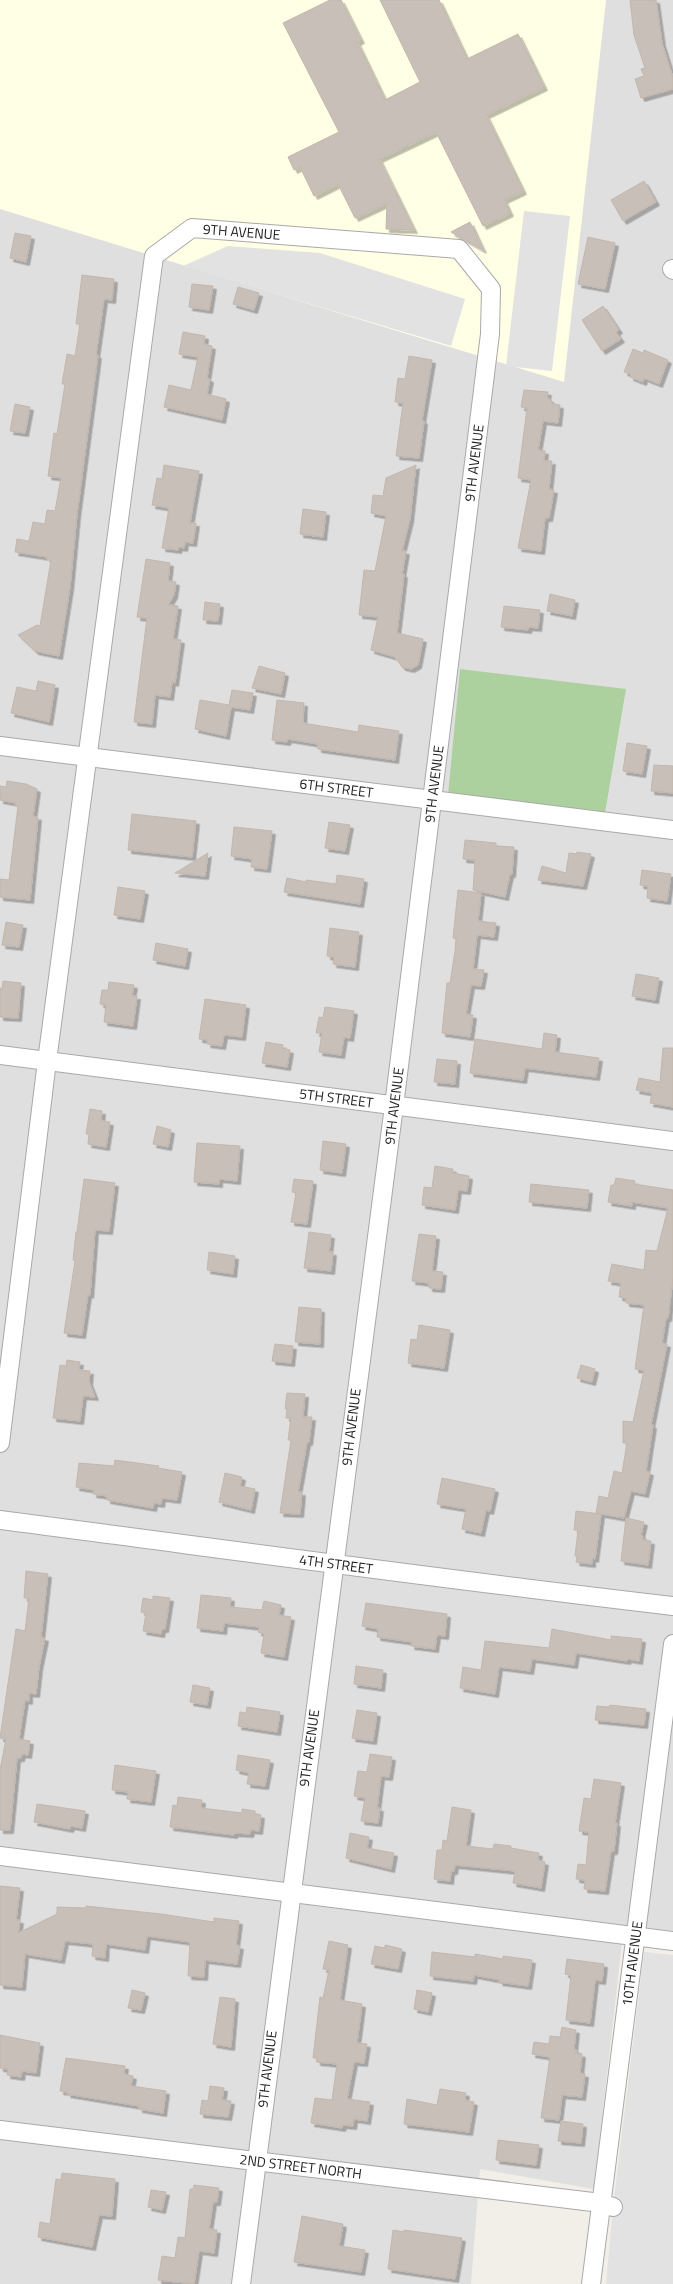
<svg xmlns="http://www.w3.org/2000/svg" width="673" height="2284" viewBox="0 0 673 2284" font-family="'Titillium Web',sans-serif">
	<defs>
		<filter id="shadow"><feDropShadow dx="3.5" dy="3.5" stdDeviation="0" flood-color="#0004"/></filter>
	</defs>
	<rect width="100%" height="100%" fill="#f2efe9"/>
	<path fill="#e0dfdf" d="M 0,0 L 673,0 L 673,1931 L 624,1925 L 594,2189 L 480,2169 L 471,2284 L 0,2284 Z"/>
	<path fill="#ffffe5" d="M 0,0 L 606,0 L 564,382 L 0,209 Z"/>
	<path fill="#add19e" d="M 460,669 L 626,689 L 605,813 L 448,795 Z"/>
	<g fill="#e2e2e2">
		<path d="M 524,211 L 570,216 L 552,371 L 506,366 Z"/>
		<path d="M 228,246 L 320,253 L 465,299 L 451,346 L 183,266 Z"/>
		<path d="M 644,1952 L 673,1955 L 673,2284 L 606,2284 L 613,2207 Z"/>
	</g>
	<g fill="#c7bfb8" stroke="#c4b6ab" filter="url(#shadow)">
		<path d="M 330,0 L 341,0 L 361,40 L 357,42 L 385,100 L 420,82 L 380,0 L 439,0 L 467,59 L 518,34 L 544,87 L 486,115 L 523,191 L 504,200 L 510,213 L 483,226 L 436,132 L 379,159 L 414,230 L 386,229 L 387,203 L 355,218 L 338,184 L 314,196 L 300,167 L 294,170 L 288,157 L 339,132 L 283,23 Z"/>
		<path d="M 630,0 L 656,0 L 662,43 L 673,78 L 673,89 L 641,98 L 635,79 L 644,76 L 641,69 L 645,68 L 634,35 Z"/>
		<path d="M 644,181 L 656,202 L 623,221 L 611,200 Z"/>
		<path d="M 470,222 L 483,250 L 451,232 Z"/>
		<path d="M 15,233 L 31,236 L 26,262 L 10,258 Z"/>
		<path d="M 588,237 L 615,243 L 605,289 L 578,284 Z"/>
		<path d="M 82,275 L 114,279 L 112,300 L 104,299 L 96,355 L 98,355 L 77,514 L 70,587 L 59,656 L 35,651 L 18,635 L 37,625 L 40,626 L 51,560 L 47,560 L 47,557 L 15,552 L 17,539 L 29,541 L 33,522 L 45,524 L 47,510 L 55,511 L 61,478 L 48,476 L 54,433 L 57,434 L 65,384 L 62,384 L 67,354 L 75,356 L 80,324 L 76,324 Z"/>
		<path d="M 192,284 L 213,286 L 209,310 L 189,307 Z"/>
		<path d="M 238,287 L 259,293 L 254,310 L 233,304 Z"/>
		<path d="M 603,306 L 619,330 L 616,332 L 621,339 L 602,351 L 582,320 Z"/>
		<path d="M 183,332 L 205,336 L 204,344 L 212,346 L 207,378 L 210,379 L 207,394 L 226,399 L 222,420 L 164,407 L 169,385 L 191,390 L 198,357 L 179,354 Z"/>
		<path d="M 633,349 L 643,353 L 644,350 L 668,360 L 659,384 L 644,378 L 643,382 L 630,377 L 631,374 L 624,372 Z"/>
		<path d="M 409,356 L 432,360 L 422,420 L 424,421 L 419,458 L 396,456 L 403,403 L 395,402 L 398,378 L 405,379 Z"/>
		<path d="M 524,390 L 548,392 L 547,397 L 552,401 L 551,404 L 560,405 L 558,423 L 543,421 L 538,450 L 545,451 L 544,461 L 552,461 L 549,489 L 554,490 L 549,518 L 545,518 L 541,551 L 518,548 L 531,480 L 518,478 L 527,408 L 521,407 Z"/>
		<path d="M 15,404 L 30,407 L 25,433 L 10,431 Z"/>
		<path d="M 164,465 L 199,471 L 190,523 L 196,523 L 193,543 L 185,542 L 184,548 L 179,547 L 178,550 L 162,548 L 169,508 L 152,505 L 157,478 L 162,479 Z"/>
		<path d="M 416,465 L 410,519 L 402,551 L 406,551 L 402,574 L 404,574 L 397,633 L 423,639 L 418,665 L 411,669 L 402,667 L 395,657 L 371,650 L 378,617 L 359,615 L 364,570 L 375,571 L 386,516 L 371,513 L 373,495 L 383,496 L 386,478 Z"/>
		<path d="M 303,509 L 326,512 L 323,537 L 300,534 Z"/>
		<path d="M 146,559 L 170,563 L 168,581 L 176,582 L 174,595 L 168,605 L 178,606 L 173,639 L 181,640 L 175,683 L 172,682 L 170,697 L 155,695 L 152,724 L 134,722 L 147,618 L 137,617 Z"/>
		<path d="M 550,594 L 575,600 L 572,616 L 547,611 Z"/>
		<path d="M 205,602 L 220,604 L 218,621 L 203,620 Z"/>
		<path d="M 504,606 L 540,610 L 538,628 L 529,627 L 528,630 L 501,627 Z"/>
		<path d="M 259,666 L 285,673 L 281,694 L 252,688 Z"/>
		<path d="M 38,681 L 55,685 L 49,722 L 11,713 L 17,687 L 36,691 Z"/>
		<path d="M 232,690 L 253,693 L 250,710 L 231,707 L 226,736 L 195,729 L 200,700 L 229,705 Z"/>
		<path d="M 277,700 L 304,703 L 303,723 L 358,732 L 359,725 L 399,731 L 395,760 L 318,749 L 318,744 L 288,739 L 287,742 L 272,740 Z"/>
		<path d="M 627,743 L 647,746 L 642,774 L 623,771 Z"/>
		<path d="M 654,765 L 673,766 L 673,793 L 651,791 Z"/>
		<path d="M 7,781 L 26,784 L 37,789 L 33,816 L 38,817 L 30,900 L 0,897 L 0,879 L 9,880 L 18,806 L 15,806 L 16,803 L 0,800 L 0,786 L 6,787 Z"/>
		<path d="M 132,814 L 196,821 L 192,857 L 128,850 Z"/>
		<path d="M 329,822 L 350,825 L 345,851 L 325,848 Z"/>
		<path d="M 234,827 L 272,831 L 267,869 L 251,867 L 252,859 L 231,856 Z"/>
		<path d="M 465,840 L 496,843 L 496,846 L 514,847 L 512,874 L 510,874 L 505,897 L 473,890 L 475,860 L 463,859 Z"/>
		<path d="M 577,852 L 591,854 L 583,886 L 538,880 L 542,866 L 566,873 L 569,853 L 577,854 Z"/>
		<path d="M 208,853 L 205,876 L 175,873 Z"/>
		<path d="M 642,870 L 671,874 L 667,901 L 647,898 L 648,886 L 640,885 Z"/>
		<path d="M 337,875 L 364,879 L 360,904 L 284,892 L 287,878 L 306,882 L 306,880 L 336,884 Z"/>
		<path d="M 118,887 L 145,891 L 140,919 L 114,915 Z"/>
		<path d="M 458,890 L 481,893 L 478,921 L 496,923 L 494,937 L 477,935 L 473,969 L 484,970 L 481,986 L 471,985 L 466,1014 L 473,1015 L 470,1037 L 442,1033 L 447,983 L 450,983 L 455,951 L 456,939 L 453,938 Z"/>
		<path d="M 6,922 L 23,925 L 19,947 L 2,945 Z"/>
		<path d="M 330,928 L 359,932 L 355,967 L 333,964 L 334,957 L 327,956 Z"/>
		<path d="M 156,943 L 188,949 L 185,966 L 153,960 Z"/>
		<path d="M 636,974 L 659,978 L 655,1000 L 632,996 Z"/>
		<path d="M 3,981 L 21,983 L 18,1018 L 0,1017 L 0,988 L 2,989 Z"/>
		<path d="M 109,982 L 134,985 L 132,996 L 137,996 L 133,1026 L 104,1022 L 106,1005 L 100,1004 L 102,990 L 108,990 Z"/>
		<path d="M 205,999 L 246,1005 L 242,1037 L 224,1035 L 222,1046 L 207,1044 L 208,1040 L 199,1039 Z"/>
		<path d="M 325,1007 L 354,1011 L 350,1038 L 344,1037 L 341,1055 L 319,1052 L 322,1033 L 316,1033 L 319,1017 L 323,1018 Z"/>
		<path d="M 544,1033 L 557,1035 L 555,1052 L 599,1058 L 596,1077 L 525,1068 L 523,1080 L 470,1073 L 475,1039 L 542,1049 Z"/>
		<path d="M 266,1042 L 283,1045 L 282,1048 L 290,1050 L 287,1067 L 262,1063 Z"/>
		<path d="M 663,1048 L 673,1048 L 673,1107 L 650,1103 L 652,1093 L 636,1090 L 639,1078 L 660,1082 Z"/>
		<path d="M 437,1059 L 457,1061 L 455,1084 L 434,1082 Z"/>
		<path d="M 90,1109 L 102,1111 L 101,1121 L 110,1122 L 106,1147 L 88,1144 L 89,1134 L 86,1134 Z"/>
		<path d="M 157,1126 L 171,1130 L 168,1147 L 153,1144 Z"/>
		<path d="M 323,1141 L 346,1144 L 342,1173 L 320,1170 Z"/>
		<path d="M 197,1143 L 240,1146 L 237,1181 L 219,1179 L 219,1184 L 194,1182 Z"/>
		<path d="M 435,1166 L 453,1169 L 452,1173 L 469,1176 L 467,1191 L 458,1190 L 455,1210 L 422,1205 L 424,1187 L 432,1188 Z"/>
		<path d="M 616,1178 L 635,1181 L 634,1184 L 673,1190 L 673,1278 L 668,1318 L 666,1318 L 662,1343 L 667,1344 L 651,1425 L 653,1425 L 646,1471 L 650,1472 L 645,1494 L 631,1491 L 624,1518 L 596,1513 L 599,1496 L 608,1498 L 614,1471 L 622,1473 L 627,1443 L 623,1443 L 623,1421 L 633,1422 L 644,1370 L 635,1369 L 644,1305 L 626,1303 L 626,1298 L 619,1297 L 621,1283 L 608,1281 L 612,1264 L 644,1270 L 646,1250 L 657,1251 L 668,1208 L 632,1202 L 632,1206 L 608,1202 L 611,1185 L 614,1185 Z"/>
		<path d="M 84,1179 L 115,1183 L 109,1231 L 95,1230 L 90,1295 L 88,1294 L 82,1335 L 64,1333 L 75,1261 L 73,1260 L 76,1232 L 77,1232 Z"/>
		<path d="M 294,1179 L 313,1181 L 307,1224 L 291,1222 L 296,1193 L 292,1192 Z"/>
		<path d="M 531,1184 L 589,1190 L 587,1208 L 529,1202 Z"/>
		<path d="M 309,1232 L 331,1235 L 329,1252 L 333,1252 L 331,1271 L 304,1268 Z"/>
		<path d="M 419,1234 L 436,1236 L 432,1271 L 443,1272 L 441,1289 L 429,1288 L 429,1283 L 412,1281 Z"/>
		<path d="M 209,1252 L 235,1256 L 233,1274 L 207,1270 Z"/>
		<path d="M 299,1307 L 321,1309 L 320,1344 L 295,1342 Z"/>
		<path d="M 419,1325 L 450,1330 L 444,1368 L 408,1363 L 411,1339 L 417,1340 Z"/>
		<path d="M 275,1344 L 293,1346 L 291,1363 L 272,1361 Z"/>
		<path d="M 67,1360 L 80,1362 L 79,1370 L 90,1371 L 89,1382 L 95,1397 L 83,1396 L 80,1421 L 53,1418 L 60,1365 L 66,1366 Z"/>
		<path d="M 581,1365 L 595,1369 L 592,1382 L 577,1378 Z"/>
		<path d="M 287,1393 L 305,1394 L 303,1417 L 312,1417 L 309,1442 L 307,1442 L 298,1492 L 302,1492 L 300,1514 L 280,1513 L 291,1440 L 288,1440 L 291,1418 L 286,1418 L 287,1409 L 285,1409 Z"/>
		<path d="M 115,1460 L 159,1466 L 158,1468 L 182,1472 L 177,1500 L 162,1498 L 161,1504 L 154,1503 L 153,1508 L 107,1500 L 107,1496 L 93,1494 L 94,1490 L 76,1487 L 79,1463 L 114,1466 Z"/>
		<path d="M 225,1473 L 242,1477 L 240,1486 L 255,1489 L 251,1510 L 219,1502 Z"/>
		<path d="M 442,1478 L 495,1489 L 490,1511 L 486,1510 L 481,1533 L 462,1529 L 466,1509 L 437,1504 Z"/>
		<path d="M 576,1511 L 601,1514 L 595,1559 L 592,1558 L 592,1564 L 576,1562 L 577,1556 L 575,1556 L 578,1530 L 574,1530 Z"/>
		<path d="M 626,1518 L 644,1522 L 641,1535 L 643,1536 L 642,1540 L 651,1541 L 648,1565 L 621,1561 Z"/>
		<path d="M 26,1571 L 48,1574 L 41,1637 L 45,1638 L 39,1667 L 36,1694 L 29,1693 L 29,1701 L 25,1700 L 19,1739 L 30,1741 L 28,1755 L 22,1754 L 21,1758 L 17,1758 L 10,1830 L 0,1830 L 0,1770 L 6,1739 L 0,1738 L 16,1629 L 25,1631 L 29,1598 L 24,1598 Z"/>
		<path d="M 201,1595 L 231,1598 L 230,1607 L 262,1610 L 264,1601 L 281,1605 L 279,1615 L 291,1617 L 284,1657 L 261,1653 L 264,1634 L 258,1632 L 259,1627 L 224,1623 L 223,1631 L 197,1628 Z"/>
		<path d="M 153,1596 L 170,1598 L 165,1629 L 162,1629 L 161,1634 L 143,1631 L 146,1613 L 141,1612 L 143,1598 L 153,1600 Z"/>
		<path d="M 366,1603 L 447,1614 L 445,1636 L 437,1635 L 435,1649 L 411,1646 L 412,1642 L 377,1637 L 378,1629 L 362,1626 Z"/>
		<path d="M 552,1629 L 611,1640 L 611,1636 L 642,1639 L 639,1661 L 628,1659 L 627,1661 L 576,1653 L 574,1665 L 532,1659 L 530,1671 L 499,1667 L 495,1694 L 460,1688 L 463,1667 L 481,1670 L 485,1641 L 549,1648 Z"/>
		<path d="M 356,1666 L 383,1670 L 381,1688 L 354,1684 Z"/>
		<path d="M 193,1685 L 210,1688 L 207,1705 L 190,1702 Z"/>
		<path d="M 610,1705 L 646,1709 L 644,1725 L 595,1720 L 597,1706 L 609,1707 Z"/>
		<path d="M 247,1707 L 280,1712 L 277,1732 L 238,1726 L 240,1712 L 246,1713 Z"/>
		<path d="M 357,1710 L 377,1713 L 373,1741 L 352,1738 Z"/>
		<path d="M 370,1754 L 392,1757 L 389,1777 L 381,1776 L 377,1808 L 380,1808 L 378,1823 L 361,1821 L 365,1798 L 354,1796 L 358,1771 L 367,1772 Z"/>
		<path d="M 238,1755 L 270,1760 L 265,1786 L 247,1784 L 249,1773 L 236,1770 Z"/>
		<path d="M 115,1765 L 156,1771 L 151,1802 L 127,1799 L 128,1792 L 112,1790 Z"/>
		<path d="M 594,1779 L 621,1783 L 615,1823 L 617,1823 L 614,1851 L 611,1851 L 605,1891 L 584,1889 L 585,1880 L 576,1879 L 578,1864 L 586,1865 L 589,1832 L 579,1831 L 584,1798 L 591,1799 Z"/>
		<path d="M 178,1797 L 202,1800 L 201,1808 L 242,1813 L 242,1809 L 255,1811 L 255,1814 L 261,1815 L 259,1831 L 251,1830 L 250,1834 L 235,1833 L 234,1835 L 170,1827 L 173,1805 L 177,1806 Z"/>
		<path d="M 37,1804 L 85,1811 L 82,1828 L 71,1826 L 70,1829 L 34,1822 Z"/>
		<path d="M 452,1807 L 471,1810 L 466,1846 L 493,1849 L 494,1844 L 511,1846 L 511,1848 L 539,1853 L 538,1860 L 545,1862 L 541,1888 L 513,1883 L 515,1871 L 455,1865 L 454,1871 L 451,1871 L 450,1881 L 434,1879 L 437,1850 L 442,1850 L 443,1840 L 447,1841 Z"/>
		<path d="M 350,1833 L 369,1837 L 367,1848 L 394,1853 L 391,1869 L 346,1858 Z"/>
		<path d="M 0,1886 L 20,1888 L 16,1920 L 20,1920 L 18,1933 L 57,1914 L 57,1907 L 86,1908 L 86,1906 L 161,1914 L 214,1922 L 214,1918 L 239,1921 L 236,1945 L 240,1946 L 237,1964 L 205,1960 L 204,1977 L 188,1976 L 190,1942 L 147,1936 L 145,1950 L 106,1944 L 105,1958 L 92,1956 L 93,1944 L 65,1941 L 61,1960 L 25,1954 L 22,1987 L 0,1985 Z"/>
		<path d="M 329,1941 L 348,1945 L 340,2000 L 362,2004 L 357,2043 L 367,2044 L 364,2063 L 354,2062 L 347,2099 L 370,2102 L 367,2121 L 354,2119 L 353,2126 L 343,2125 L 342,2128 L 311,2123 L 315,2098 L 332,2100 L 337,2064 L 317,2062 L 317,2058 L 313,2058 L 320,1997 L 323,1998 L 329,1970 L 323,1969 Z"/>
		<path d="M 385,1945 L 402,1949 L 398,1969 L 371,1964 L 375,1946 L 385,1948 Z"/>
		<path d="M 432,1952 L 475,1957 L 475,1954 L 503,1959 L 503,1956 L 532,1960 L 528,1986 L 499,1982 L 500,1980 L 474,1975 L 473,1981 L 430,1976 Z"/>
		<path d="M 567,1959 L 604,1964 L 602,1981 L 595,1980 L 590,2023 L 566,2020 L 571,1975 L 565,1974 Z"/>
		<path d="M 132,1990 L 145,1993 L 141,2010 L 128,2008 Z"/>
		<path d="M 417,1990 L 432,1993 L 428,2012 L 414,2009 Z"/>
		<path d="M 220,1997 L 235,1999 L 231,2047 L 213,2044 Z"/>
		<path d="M 562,2027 L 576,2030 L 574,2049 L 577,2050 L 576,2053 L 582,2054 L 580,2073 L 585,2074 L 582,2097 L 562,2095 L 559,2120 L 541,2118 L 550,2057 L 532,2054 L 534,2042 L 549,2044 L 550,2036 L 560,2037 Z"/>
		<path d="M 0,2035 L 40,2043 L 36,2073 L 22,2071 L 21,2077 L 7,2075 L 8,2069 L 0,2068 Z"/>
		<path d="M 66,2058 L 125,2066 L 124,2074 L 133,2076 L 131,2086 L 166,2091 L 163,2113 L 139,2109 L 139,2106 L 67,2094 L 68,2092 L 60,2091 Z"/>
		<path d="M 210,2086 L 224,2088 L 222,2100 L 231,2101 L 228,2117 L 200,2114 L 202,2100 L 208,2101 Z"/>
		<path d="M 440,2089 L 466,2093 L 465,2100 L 474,2102 L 469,2132 L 404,2124 L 407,2099 L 437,2105 Z"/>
		<path d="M 561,2121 L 583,2124 L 581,2143 L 558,2141 Z"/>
		<path d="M 498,2140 L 539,2145 L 536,2165 L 496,2160 Z"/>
		<path d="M 62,2173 L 115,2179 L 112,2216 L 99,2215 L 92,2247 L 38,2237 L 40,2222 L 50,2224 L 56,2179 L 61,2180 Z"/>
		<path d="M 194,2185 L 219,2188 L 217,2202 L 213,2202 L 209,2229 L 217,2230 L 214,2253 L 199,2251 L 194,2284 L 158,2280 L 162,2256 L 175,2258 L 178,2237 L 185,2238 L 190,2189 L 193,2189 Z"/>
		<path d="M 151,2190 L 166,2192 L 162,2210 L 148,2207 Z"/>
		<path d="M 302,2216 L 343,2224 L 339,2246 L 365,2250 L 361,2272 L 294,2262 Z"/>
		<path d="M 393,2230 L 404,2232 L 404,2230 L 462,2238 L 455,2279 L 388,2269 Z"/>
	</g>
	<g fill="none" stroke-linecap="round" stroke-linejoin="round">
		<defs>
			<g id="minor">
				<path d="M 672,269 L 673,270"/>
				<path id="s1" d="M 0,746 L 673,830"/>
				<path id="s2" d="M 0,1055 L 673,1141"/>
				<path id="s3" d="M 0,1443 L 47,1061 L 154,256 L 192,228 L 459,249 L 491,289 L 490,334 L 394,1106 L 241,2284"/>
				<path id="s4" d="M 0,1520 C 224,1549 448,1580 673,1606"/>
				<path d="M 0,1856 L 673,1941"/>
				<path id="s5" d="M 0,2130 L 601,2203 L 613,2207"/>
				<path id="s6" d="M 591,2284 L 673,1644"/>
			</g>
		</defs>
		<use href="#minor" stroke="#a9a9a9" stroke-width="20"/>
		<use href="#minor" stroke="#fff" stroke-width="18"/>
	</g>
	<g text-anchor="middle" stroke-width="3.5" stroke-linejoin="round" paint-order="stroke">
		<g font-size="14" fill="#222" stroke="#fff">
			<text dy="5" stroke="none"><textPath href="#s3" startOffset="1294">9TH AVENUE</textPath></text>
			<text transform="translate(474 463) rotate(-83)" y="5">9TH AVENUE</text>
			<text transform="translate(434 784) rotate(-83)" y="5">9TH AVENUE</text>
			<text dy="5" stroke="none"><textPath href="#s1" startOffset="339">6TH STREET</textPath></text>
			<text dy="5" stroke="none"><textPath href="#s2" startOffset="339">5TH STREET</textPath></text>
			<text transform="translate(394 1106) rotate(-83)" y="5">9TH AVENUE</text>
			<text transform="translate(351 1427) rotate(-83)" y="5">9TH AVENUE</text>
			<text dy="5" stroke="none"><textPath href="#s4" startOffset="339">4TH STREET</textPath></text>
			<text transform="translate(309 1748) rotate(-82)" y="5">9TH AVENUE</text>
			<text dy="5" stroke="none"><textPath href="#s6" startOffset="323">10TH AVENUE</textPath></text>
			<text transform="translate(267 2069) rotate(-83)" y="5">9TH AVENUE</text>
			<text dy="5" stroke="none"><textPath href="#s5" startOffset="303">2ND STREET NORTH</textPath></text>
		</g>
	</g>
</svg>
